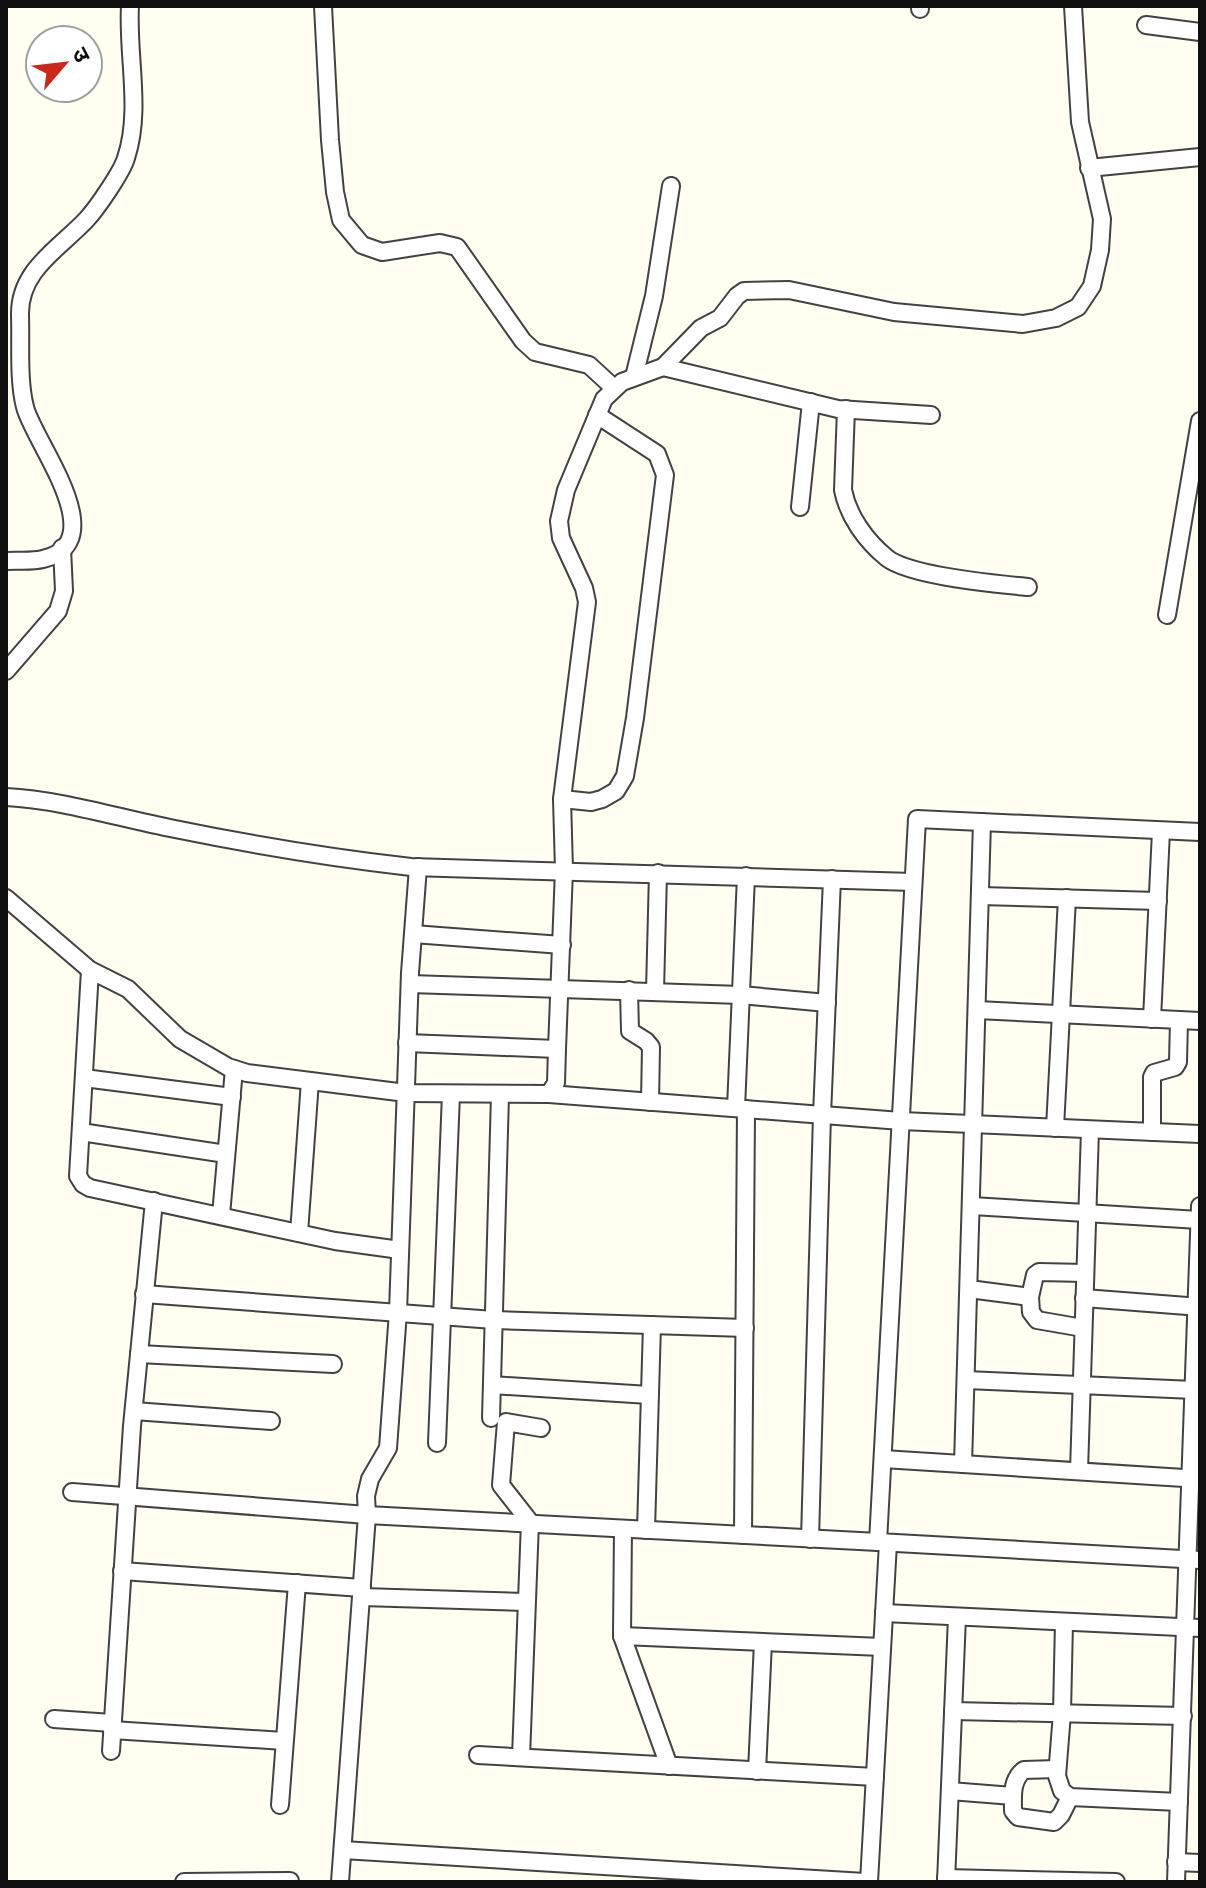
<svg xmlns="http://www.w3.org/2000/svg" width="1206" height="1888" viewBox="0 0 1206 1888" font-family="'Zilla Slab','Noto Sans Devanagari',serif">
	<rect width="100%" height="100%" fill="#fffef1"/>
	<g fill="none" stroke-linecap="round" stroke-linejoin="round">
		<defs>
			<g id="street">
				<path d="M 323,6 L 330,140 L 335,192 L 341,220 L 362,245 L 382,252 L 440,243 L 457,247 L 523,341 L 535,352 L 589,365 L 614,388"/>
				<path d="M 920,9 L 920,6"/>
				<path d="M 1146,25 L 1200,32"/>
				<path d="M 1089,168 L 1200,157"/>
				<path d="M 663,367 L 838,409 L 931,415"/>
				<path d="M 634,377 L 654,296 L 671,186"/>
				<path d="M 846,409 L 843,490 C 848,516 866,541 887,558 C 910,576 996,584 1028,587"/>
				<path d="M 800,507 L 811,402"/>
				<path d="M 6,561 C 18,560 31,562 43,559 C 115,542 33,441 25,407 C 18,380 21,343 20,315 C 19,270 59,249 87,219 C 97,208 122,172 126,158 C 142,110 127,55 130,6"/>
				<path d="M 1167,615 L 1200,421"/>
				<path d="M 6,671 L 58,611 L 64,591 L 62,548"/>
				<path d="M 6,797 C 63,800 118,818 175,829 C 253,845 332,858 411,867 L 913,882"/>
				<path d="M 562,799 L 591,802 L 602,799 L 616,791 L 625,776 L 635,718 L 665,475 L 657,454 L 597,415"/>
				<path d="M 1200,832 L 917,819 L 878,1542 L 1200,1560"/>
				<path d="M 980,896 L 1158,901"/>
				<path d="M 6,898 L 90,970 L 128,989 L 180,1039 L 228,1067 L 247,1073 L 406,1093 L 549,1094 L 556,1083 L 557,1049 L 564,870 L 562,799 L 587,602 L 584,588 L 561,538 L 559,521 L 566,490 L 604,399 L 622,382 L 663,367 L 701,328 L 720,318 L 737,296 L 744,291 L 789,290 L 894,312 L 1023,324 L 1056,318 L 1078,307 L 1092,286 L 1100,250 L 1102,219 L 1080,122 L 1073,6"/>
				<path d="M 413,934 L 562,945"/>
				<path d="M 90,970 L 78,1176 L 83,1184 L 90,1188 L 335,1241 L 400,1250"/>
				<path d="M 410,984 L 741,995 L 827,1003"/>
				<path d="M 629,990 L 630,1031 L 646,1041 L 651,1047 L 650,1102"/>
				<path d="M 655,991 L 658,873"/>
				<path d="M 977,1010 L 1200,1021"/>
				<path d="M 1152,1019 L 1161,831"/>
				<path d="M 407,1043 L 557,1049"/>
				<path d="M 84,1078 L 232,1097"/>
				<path d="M 549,1094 L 901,1121 L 1200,1134"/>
				<path d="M 736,1108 L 746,876"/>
				<path d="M 1055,1128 L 1067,898"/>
				<path d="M 81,1132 L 226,1154"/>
				<path d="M 1152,1132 L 1152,1077 L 1154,1073 L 1175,1067 L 1178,1062 L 1179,1020"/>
				<path d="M 972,1206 L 1199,1220"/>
				<path d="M 221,1215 L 234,1069"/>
				<path d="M 299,1233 L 310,1081"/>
				<path d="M 969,1289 L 1030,1297 L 1035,1275 L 1039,1272 L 1085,1273"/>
				<path d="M 144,1294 L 494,1320 L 745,1328"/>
				<path d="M 1030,1297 L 1031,1312 L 1037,1320 L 1083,1328"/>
				<path d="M 1084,1298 L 1200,1307"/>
				<path d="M 139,1354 L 333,1364"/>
				<path d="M 966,1380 L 1194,1390"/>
				<path d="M 492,1385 L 649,1395"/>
				<path d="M 134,1411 L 271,1421"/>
				<path d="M 491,1418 L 500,1095"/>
				<path d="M 437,1443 L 451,1094"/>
				<path d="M 883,1459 L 1200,1479"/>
				<path d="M 963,1464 L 982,822"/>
				<path d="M 1079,1471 L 1090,1130"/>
				<path d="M 72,1492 L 367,1515 L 878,1542"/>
				<path d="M 623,1529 L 622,1636 L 669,1766"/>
				<path d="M 646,1530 L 652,1325"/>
				<path d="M 743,1535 L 746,1109"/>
				<path d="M 810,1539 L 822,1115 L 832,879"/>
				<path d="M 122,1571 L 362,1588"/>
				<path d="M 362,1597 L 526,1602"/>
				<path d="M 884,1613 L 1200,1628"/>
				<path d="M 1064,1622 L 1062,1713 L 1057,1776 L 1062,1791 L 1070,1797 L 1179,1802"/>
				<path d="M 622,1636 L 882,1647"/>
				<path d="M 953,1711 L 1183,1716"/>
				<path d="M 54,1719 L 112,1723"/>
				<path d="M 112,1730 L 284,1741"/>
				<path d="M 111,1751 L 132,1426 L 154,1201"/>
				<path d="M 478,1755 L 875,1777"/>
				<path d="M 521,1757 L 530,1522 L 501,1485 L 506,1422 L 541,1428"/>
				<path d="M 1057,1769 L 1024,1770 C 1011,1780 1013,1796 1013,1811 L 1018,1817 L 1054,1822 L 1061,1815 L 1070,1797"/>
				<path d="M 757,1771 L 763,1642"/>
				<path d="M 950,1791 L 1013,1796"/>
				<path d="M 280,1805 L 297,1583"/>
				<path d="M 343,1850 L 865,1882"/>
				<path d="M 1176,1862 L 1200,1863"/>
				<path d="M 946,1878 L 1116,1882"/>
				<path d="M 184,1882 L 290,1881"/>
				<path d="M 340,1882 L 367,1515 L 366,1496 L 370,1479 L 388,1448 L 398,1312 L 410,973 L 418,867"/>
				<path d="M 869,1882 L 888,1543"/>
				<path d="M 946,1882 L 957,1617"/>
				<path d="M 1176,1882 L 1200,1206"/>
			</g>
		</defs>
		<use href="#street" stroke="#424242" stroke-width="20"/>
		<use href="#street" stroke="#fff" stroke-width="16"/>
	</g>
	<rect width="1206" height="1888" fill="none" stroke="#0f0f0f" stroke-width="16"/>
	<g transform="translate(64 64) rotate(62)"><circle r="38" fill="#ffffff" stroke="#9f9f9f" stroke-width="2"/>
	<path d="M0-6L14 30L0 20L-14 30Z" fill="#cc271a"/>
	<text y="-12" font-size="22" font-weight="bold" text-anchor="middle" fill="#0f0f0f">उ</text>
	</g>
</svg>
